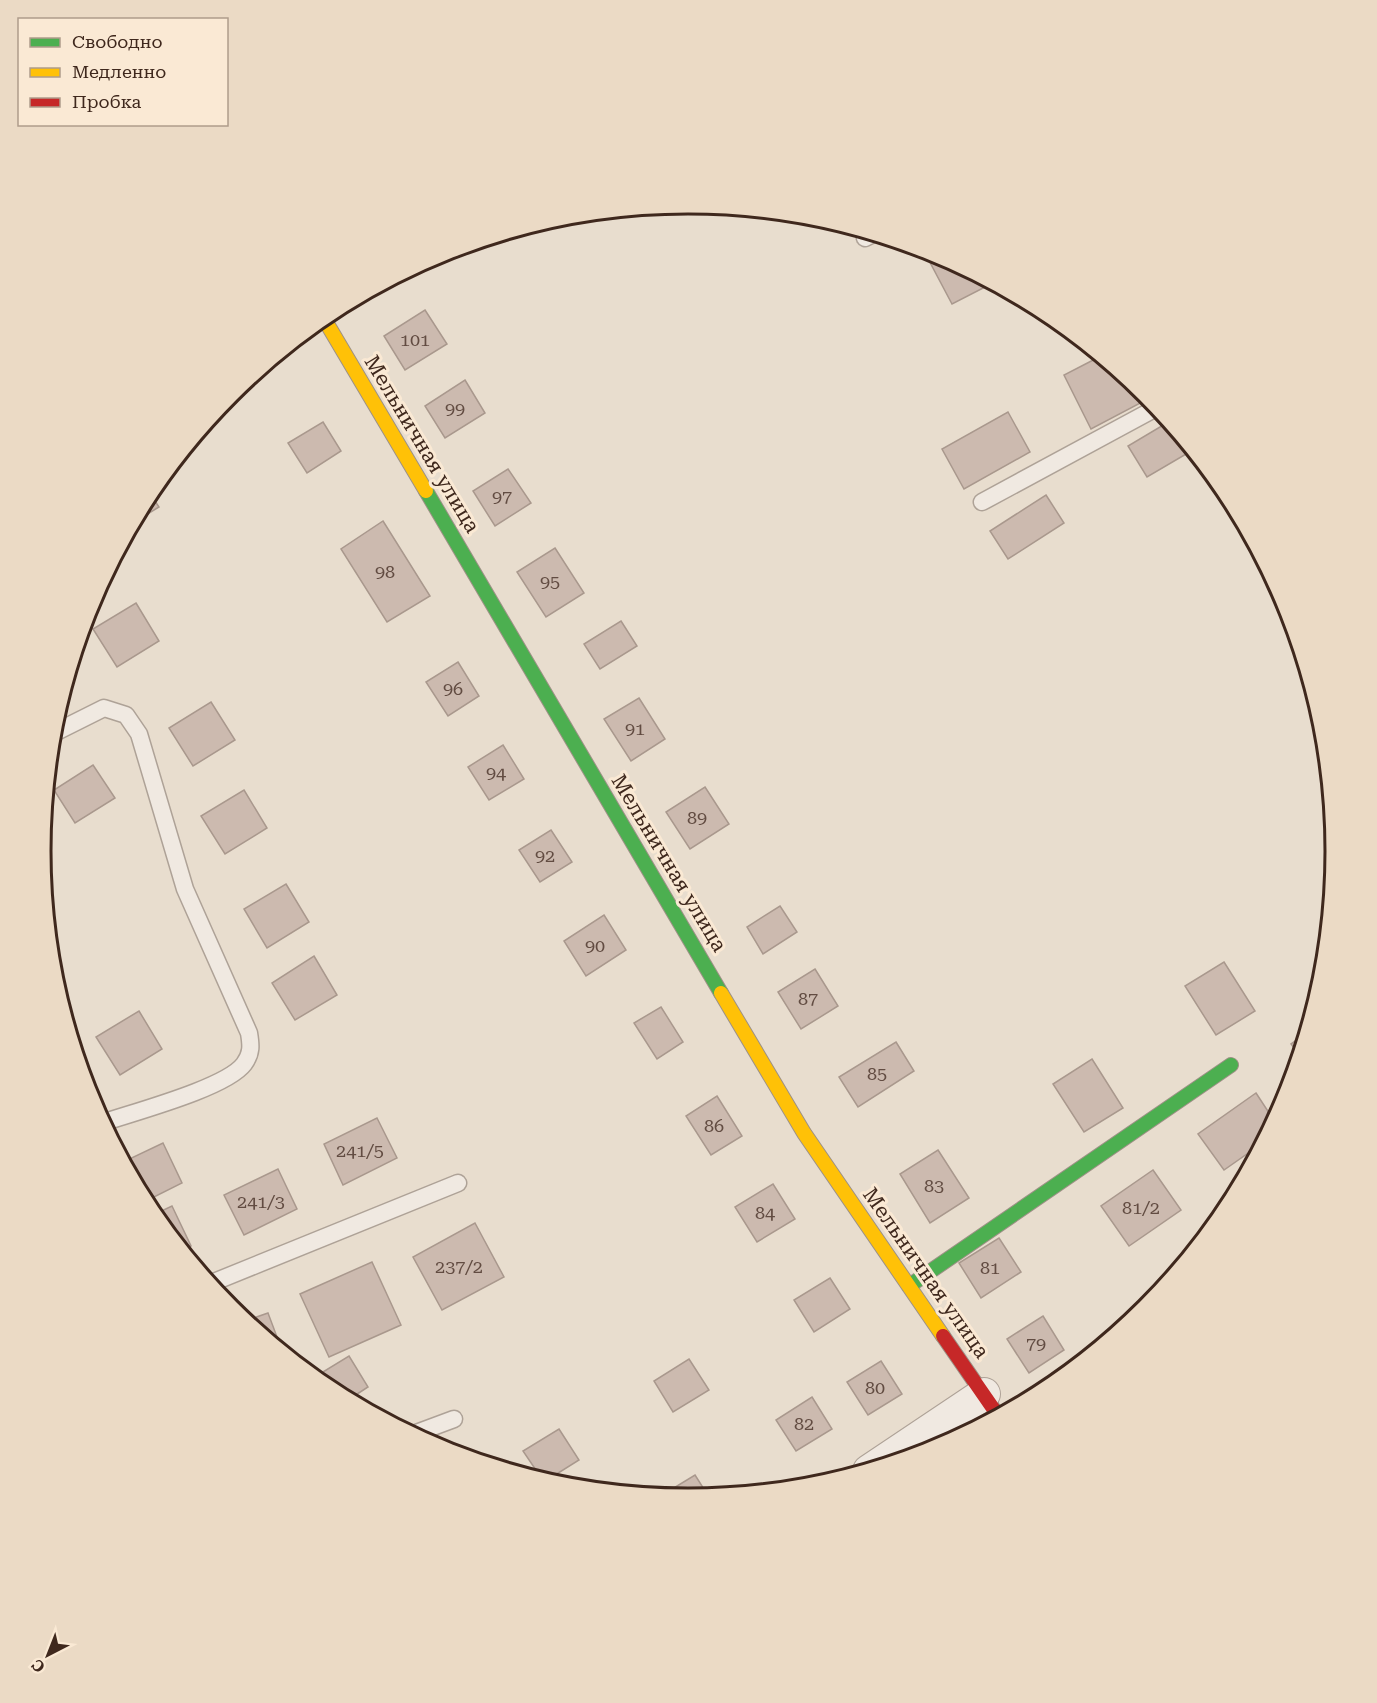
<svg xmlns="http://www.w3.org/2000/svg" width="1377" height="1703" viewBox="0 0 1377 1703" font-family="'Roboto Serif',serif">
	<rect width="100%" height="100%" fill="#e8ddce"/>
	<g fill="#ccbaaf" stroke="#a9988d" stroke-width="1.5">
		<path d="M 930,251 L 937,253 L 993,283 L 952,304 L 925,253 Z"/>
		<path d="M 425,310 L 447,344 L 405,370 L 384,336 Z"/>
		<path d="M 1101,356 L 1145,392 L 1148,399 L 1091,429 L 1064,375 Z"/>
		<path d="M 465,380 L 485,413 L 445,438 L 425,406 Z"/>
		<path d="M 1008,412 L 1030,452 L 964,489 L 942,449 Z"/>
		<path d="M 1170,421 L 1193,450 L 1147,477 L 1128,446 Z"/>
		<path d="M 323,422 L 341,451 L 307,473 L 288,443 Z"/>
		<path d="M 508,469 L 531,503 L 495,526 L 473,491 Z"/>
		<path d="M 149,492 L 159,507 L 133,523 Z"/>
		<path d="M 1046,495 L 1064,523 L 1008,559 L 990,531 Z"/>
		<path d="M 383,521 L 430,596 L 387,622 L 341,549 Z"/>
		<path d="M 555,548 L 584,593 L 546,617 L 517,572 Z"/>
		<path d="M 136,603 L 159,641 L 117,667 L 93,629 Z"/>
		<path d="M 621,621 L 637,646 L 600,669 L 584,644 Z"/>
		<path d="M 458,662 L 479,696 L 448,716 L 426,682 Z"/>
		<path d="M 639,698 L 665,739 L 631,761 L 604,719 Z"/>
		<path d="M 211,702 L 235,740 L 193,766 L 169,728 Z"/>
		<path d="M 503,745 L 524,779 L 489,800 L 468,767 Z"/>
		<path d="M 93,765 L 115,798 L 75,823 L 54,790 Z"/>
		<path d="M 705,787 L 729,824 L 690,849 L 666,812 Z"/>
		<path d="M 244,790 L 267,828 L 225,854 L 201,816 Z"/>
		<path d="M 551,830 L 572,862 L 540,882 L 519,850 Z"/>
		<path d="M 286,884 L 309,922 L 267,948 L 244,909 Z"/>
		<path d="M 780,906 L 797,932 L 763,954 L 747,927 Z"/>
		<path d="M 604,915 L 626,950 L 586,976 L 564,941 Z"/>
		<path d="M 314,956 L 337,995 L 295,1020 L 272,983 Z"/>
		<path d="M 1224,962 L 1255,1011 L 1216,1035 L 1185,986 Z"/>
		<path d="M 815,969 L 838,1006 L 801,1029 L 778,992 Z"/>
		<path d="M 661,1007 L 683,1042 L 657,1059 L 634,1023 Z"/>
		<path d="M 139,1011 L 162,1049 L 120,1075 L 96,1037 Z"/>
		<path d="M 1308,1032 L 1300,1056 L 1291,1044 Z"/>
		<path d="M 896,1042 L 914,1071 L 858,1107 L 839,1077 Z"/>
		<path d="M 1092,1059 L 1123,1108 L 1084,1132 L 1053,1084 Z"/>
		<path d="M 1256,1093 L 1275,1122 L 1264,1142 L 1224,1170 L 1198,1134 Z"/>
		<path d="M 717,1096 L 742,1136 L 711,1155 L 686,1116 Z"/>
		<path d="M 377,1118 L 397,1158 L 343,1185 L 324,1144 Z"/>
		<path d="M 163,1143 L 182,1183 L 144,1202 L 123,1162 Z"/>
		<path d="M 938,1150 L 969,1198 L 930,1223 L 900,1174 Z"/>
		<path d="M 278,1169 L 297,1209 L 244,1235 L 224,1195 Z"/>
		<path d="M 1153,1170 L 1181,1210 L 1129,1246 L 1101,1206 Z"/>
		<path d="M 773,1184 L 795,1219 L 757,1242 L 735,1207 Z"/>
		<path d="M 172,1206 L 191,1246 L 182,1250 L 153,1215 Z"/>
		<path d="M 475,1223 L 504,1277 L 442,1310 L 413,1257 Z"/>
		<path d="M 999,1238 L 1021,1272 L 981,1298 L 959,1263 Z"/>
		<path d="M 372,1262 L 401,1325 L 329,1357 L 300,1294 Z"/>
		<path d="M 830,1278 L 850,1309 L 814,1332 L 794,1300 Z"/>
		<path d="M 268,1313 L 283,1353 L 245,1321 Z"/>
		<path d="M 1043,1316 L 1064,1350 L 1029,1373 L 1007,1339 Z"/>
		<path d="M 349,1356 L 368,1387 L 348,1400 L 313,1378 Z"/>
		<path d="M 689,1359 L 709,1390 L 673,1412 L 654,1381 Z"/>
		<path d="M 881,1361 L 902,1394 L 868,1415 L 847,1382 Z"/>
		<path d="M 1077,1362 L 1079,1365 L 1046,1392 L 1041,1384 Z"/>
		<path d="M 812,1397 L 832,1429 L 796,1451 L 776,1420 Z"/>
		<path d="M 559,1429 L 579,1460 L 544,1482 L 523,1451 Z"/>
		<path d="M 695,1475 L 709,1497 L 688,1499 L 659,1497 Z"/>
	</g>
	<g fill="none" stroke-linecap="round" stroke-linejoin="round">
		<defs>
			<g id="lane">
				<path d="M 865,238 L 873,234"/>
				<path d="M 982,502 L 1158,407"/>
				<path d="M 52,734 L 104,708 L 126,715 L 139,734 L 185,889 L 249,1033 C 251,1045 252,1053 244,1064 C 226,1088 134,1112 102,1123"/>
				<path d="M 209,1284 L 458,1183"/>
				<path d="M 411,1435 L 454,1419"/>
			</g>
			<path id="street" d="M 869,1471 L 984,1394"/>
			<g id="fast">
				<path d="M 426,491 L 721,993"/>
				<path d="M 909,1286 L 1231,1065"/>
			</g>
			<g id="slow">
				<path d="M 323,317 L 426,491"/>
				<path d="M 721,993 L 804,1133 L 943,1336"/>
			</g>
			<path id="jam" d="M 943,1336 L 999,1417"/>
		</defs>
		<use href="#lane" stroke="#aea297" stroke-width="19"/>
		<use href="#street" stroke="#aea297" stroke-width="34"/>
		<use href="#fast" stroke="#9d9186" stroke-width="16"/>
		<use href="#slow" stroke="#9d9186" stroke-width="16"/>
		<use href="#jam" stroke="#9d9186" stroke-width="16"/>
		<use href="#lane" stroke="#f0e9e1" stroke-width="16"/>
		<use href="#street" stroke="#f0e9e1" stroke-width="32"/>
		<use href="#fast" stroke="#4caf50" stroke-width="14"/>
		<use href="#slow" stroke="#ffc107" stroke-width="14"/>
		<use href="#jam" stroke="#c62828" stroke-width="14"/>
	</g>
	<g text-anchor="middle" stroke-width="6" stroke-linejoin="round" paint-order="stroke">
		<g font-size="18" fill="#624c42">
			<text x="415" y="346">101</text>
			<text x="455" y="415">99</text>
			<text x="502" y="503">97</text>
			<text x="385" y="578">98</text>
			<text x="550" y="588">95</text>
			<text x="453" y="695">96</text>
			<text x="635" y="735">91</text>
			<text x="496" y="779">94</text>
			<text x="697" y="824">89</text>
			<text x="545" y="862">92</text>
			<text x="595" y="952">90</text>
			<text x="808" y="1005">87</text>
			<text x="877" y="1080">85</text>
			<text x="714" y="1132">86</text>
			<text x="360" y="1157">241/5</text>
			<text x="934" y="1192">83</text>
			<text x="261" y="1208">241/3</text>
			<text x="1141" y="1214">81/2</text>
			<text x="765" y="1219">84</text>
			<text x="459" y="1273">237/2</text>
			<text x="990" y="1274">81</text>
			<text x="1036" y="1350">79</text>
			<text x="875" y="1394">80</text>
			<text x="804" y="1430">82</text>
		</g>
		<g font-size="21" fill="#3f281d" stroke="#fae9d4">
			<text transform="translate(422 444) rotate(59)" y="7">Мельничная улица</text>
			<text transform="translate(669 863) rotate(59)" y="7">Мельничная улица</text>
			<text transform="translate(926 1273) rotate(55)" y="7">Мельничная улица</text>
		</g>
	</g>
	<path d="M0 0H1377V1703H0ZM51 851a637 637 0 1 1 1274 0a637 637 0 1 1-1274 0Z" fill="#ebdac5" fill-rule="evenodd"/>
	<path fill="none" stroke="#3f281d" stroke-width="3" d="M51 851a637 637 0 1 1 1274 0a637 637 0 1 1-1274 0Z"/>
	<rect x="18" y="18" width="210" height="108" fill="#fae9d4" stroke="#af9c8b" stroke-width="1.5"/>
	<rect x="30" y="38" width="30" height="9" fill="#4caf50" stroke="#af9c8b" stroke-width="1.5"/>
	<text x="72" y="48" font-size="18" fill="#3f281d">Свободно</text>
	<rect x="30" y="68" width="30" height="9" fill="#ffc107" stroke="#af9c8b" stroke-width="1.5"/>
	<text x="72" y="78" font-size="18" fill="#3f281d">Медленно</text>
	<rect x="30" y="98" width="30" height="9" fill="#c62828" stroke="#af9c8b" stroke-width="1.5"/>
	<text x="72" y="108" font-size="18" fill="#3f281d">Пробка</text>
	<g transform="translate(48 1655) rotate(222)" stroke="#fae9d4" stroke-width="4.5" paint-order="stroke">
	<path d="M0-4.5L10 22L0 15L-10 22Z" fill="#3f281d"/>
	<text y="-9" font-size="16" font-weight="bold" text-anchor="middle" fill="#3f281d">С</text>
	</g>
</svg>
